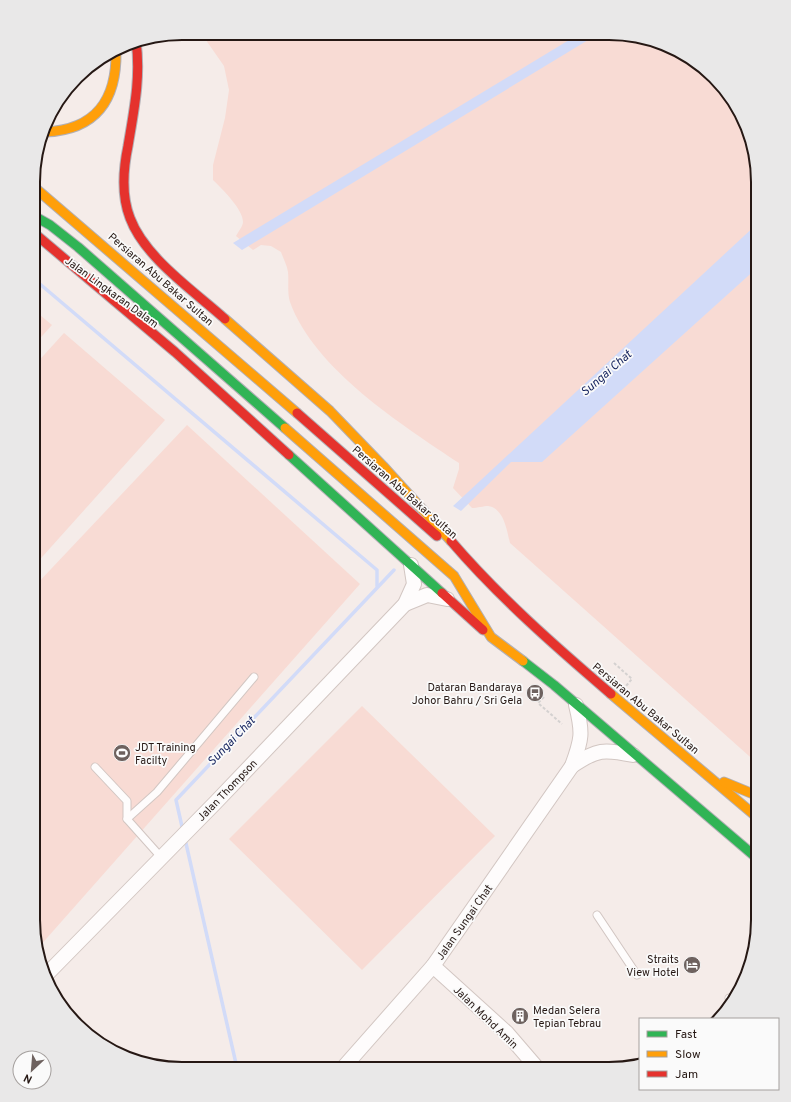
<svg xmlns="http://www.w3.org/2000/svg" width="791" height="1102" viewBox="0 0 791 1102" font-family="Overpass,sans-serif">
	<rect width="100%" height="100%" fill="#f5ece9"/>
	<g fill="#f8dbd4">
		<path d="M 201,33 L 629,34 L 666,44 L 699,64 L 743,116 L 758,182 L 758,764 L 510,543 C 507,531 504,508 488,506 C 484,506 477,508 472,508 L 453,488 L 459,469 L 459,463 C 402,425 314,369 290,302 C 287,293 289,281 288,272 C 287,265 283,258 281,252 L 271,246 L 261,245 L 253,250 L 236,236 C 238,232 243,226 243,222 C 243,209 222,189 213,180 L 213,165 L 225,118 L 229,90 L 224,66 Z"/>
		<path d="M 34,310 L 52,325 L 34,345 Z"/>
		<path d="M 64,333 L 165,420 L 34,566 L 34,366 Z"/>
		<path d="M 187,425 L 360,584 L 39,947 L 33,920 L 34,587 Z"/>
		<path d="M 362,706 L 495,836 L 362,970 L 229,839 Z"/>
	</g>
	<g fill="#d2dbf8">
		<path d="M 579,34 L 598,34 L 242,250 L 233,243 Z"/>
		<path d="M 758,223 L 758,267 L 542,462 L 511,462 L 461,511 L 453,506 Z"/>
	</g>
	<g fill="none" stroke-linecap="round" stroke-linejoin="round">
		<g stroke="#d2dbf8" stroke-width="3.5">
			<path d="M 34,279 L 377,570 L 377,586"/>
			<path d="M 183,831 L 176,800 L 394,570"/>
			<path d="M 185,839 L 237,1068"/>
		</g>
		<defs>
			<g id="lane">
				<path d="M 95,767 L 127,801 L 127,819 L 160,856"/>
				<path d="M 127,819 L 157,792 L 254,677"/>
				<path d="M 597,915 L 637,975"/>
				<path d="M 729,998 L 732,1003"/>
			</g>
			<g id="street">
				<path d="M 405,604 L 427,595 L 447,599"/>
				<path d="M 572,766 C 597,749 604,749 633,755"/>
				<path d="M 433,966 L 507,1033 L 538,1069"/>
				<path d="M 46,975 L 216,802 L 405,604 L 414,584 L 411,565"/>
				<path d="M 343,1068 L 433,966 L 572,766 C 582,739 583,733 576,705"/>
			</g>
			<g id="fast">
				<path d="M 34,216 L 50,225 L 78,247 L 285,428"/>
				<path d="M 289,455 L 442,593"/>
				<path d="M 523,661 L 554,685 L 758,859"/>
			</g>
			<g id="slow">
				<path d="M 45,132 C 96,130 117,100 116,51"/>
				<path d="M 34,187 L 297,413"/>
				<path d="M 225,319 L 330,411 L 383,466 L 451,541"/>
				<path d="M 285,428 L 454,576 L 491,637 L 523,661"/>
				<path d="M 611,694 L 758,818"/>
				<path d="M 724,782 L 758,796"/>
			</g>
			<g id="jam">
				<path d="M 136,41 C 141,77 134,110 128,146 C 123,170 121,195 130,218 C 145,258 194,291 225,319"/>
				<path d="M 34,233 L 175,352 L 289,455"/>
				<path d="M 297,413 L 437,536"/>
				<path d="M 451,541 C 499,597 555,646 611,694"/>
				<path d="M 442,593 L 483,630"/>
			</g>
		</defs>
		<use href="#lane" stroke="#d2c6c2" stroke-width="9"/>
		<use href="#street" stroke="#d2c6c2" stroke-width="16"/>
		<use href="#fast" stroke="#b2b0b6" stroke-width="11"/>
		<use href="#slow" stroke="#b2b0b6" stroke-width="11"/>
		<use href="#jam" stroke="#b2b0b6" stroke-width="11"/>
		<g stroke="#d4d1d0" stroke-width="2" stroke-dasharray="3 2" stroke-linecap="butt">
			<path d="M 614,663 L 632,679 L 626,686"/>
			<path d="M 544,697 L 538,703 L 562,724"/>
		</g>
		<use href="#lane" stroke="#fefcfc" stroke-width="7"/>
		<use href="#street" stroke="#fefcfc" stroke-width="14"/>
		<use href="#fast" stroke="#30b455" stroke-width="9"/>
		<use href="#slow" stroke="#ff9f0a" stroke-width="9"/>
		<use href="#jam" stroke="#e5322d" stroke-width="9"/>
	</g>
	<defs>
		<symbol id="bus-disc" viewBox="-11 -11 22 22"><circle r="9.5" fill="#6e625f" stroke="#fafafa"/><path d="M-5-6H5V4H4V6H2V4H-2V6H-4V4H-5ZM-3.5-4V0h7V-4ZM-3.5 1.2v1.5H-2V1.2ZM2 1.2v1.5H3.5V1.2Z" fill="#fff"/></symbol>
		<symbol id="stadium-disc" viewBox="-11 -11 22 22"><circle r="9.5" fill="#6e625f" stroke="#fafafa"/><path d="M0-5a6.5 5 0 1 0 0 10a6.5 5 0 1 0 0-10ZM-3.5-1.8h7v3.6h-7Z" fill="#fff"/></symbol>
		<symbol id="hotel-disc" viewBox="-11 -11 22 22"><circle r="9.5" fill="#6e625f" stroke="#fafafa"/><path d="M-6-4.5h1.5V1H6V5H4.5V3h-9V5H-6ZM-4 0a1.8 1.8 0 1 1 3.6 0ZM.5 0V-2.5h3Q6-2.5 6 0Z" fill="#fff"/></symbol>
		<symbol id="building-disc" viewBox="-11 -11 22 22"><circle r="9.5" fill="#6e625f" stroke="#fafafa"/><path d="M-4-6H4V6H1V3H-1V6H-4ZM-2.5-4.3h1.7v1.8h-1.7ZM.8-4.3h1.7v1.8H.8ZM-2.5-1h1.7V.8h-1.7ZM.8-1h1.7V.8H.8Z" fill="#fff"/></symbol>
	</defs>
	<g fill-rule="evenodd">
		<use href="#bus-disc" x="525" y="683" width="20" height="20"/>
		<use href="#stadium-disc" x="112" y="743" width="20" height="20"/>
		<use href="#hotel-disc" x="682" y="955" width="20" height="20"/>
		<use href="#building-disc" x="510" y="1006" width="20" height="20"/>
	</g>
	<g text-anchor="middle" stroke-width="3.5" stroke-linejoin="round" paint-order="stroke">
		<g font-size="11" fill="#261814" stroke="#fafafa">
			<text transform="translate(161 279) rotate(41)" y="4">Persiaran Abu Bakar Sultan</text>
			<text transform="translate(112 292) rotate(36)" y="4">Jalan Lingkaran Dalam</text>
			<text transform="translate(405 492) rotate(41)" y="4">Persiaran Abu Bakar Sultan</text>
			<text transform="translate(646 708) rotate(40)" y="4">Persiaran Abu Bakar Sultan</text>
			<text transform="translate(227 790) rotate(-46)" y="4">Jalan Thompson</text>
			<text transform="translate(464 922) rotate(-55)" y="4">Jalan Sungai Chat</text>
			<text transform="translate(486 1017) rotate(44)" y="4">Jalan Mohd Amin</text>
		</g>
		<g font-size="11" fill="#261814" stroke="#fafafa" text-anchor="end">
			<text x="522" y="691">Dataran Bandaraya<tspan x="522" dy="13">Johor Bahru / Sri Gela</tspan></text>
			<text x="135" y="751" text-anchor="start">JDT Training<tspan x="135" dy="13">Facilty</tspan></text>
			<text x="679" y="963">Straits<tspan x="679" dy="13">View Hotel</tspan></text>
			<text x="533" y="1014" text-anchor="start">Medan Selera<tspan x="533" dy="13">Tepian Tebrau</tspan></text>
		</g>
		<g font-size="12" font-style="italic" fill="#14235e" stroke="#fafafa">
			<text transform="translate(606 373) rotate(-41)" y="4">Sungai Chat</text>
			<text transform="translate(231 741) rotate(-46)" y="4">Sungai Chat</text>
		</g>
	</g>
	<path d="M0 0H791V1102H0ZM182 40H609A142 142 0 0 1 751 182V920A142 142 0 0 1 609 1062H182A142 142 0 0 1 40 920V182A142 142 0 0 1 182 40Z" fill="#e9e8e8" fill-rule="evenodd"/>
	<path fill="none" stroke="#261814" stroke-width="2" d="M182 40H609A142 142 0 0 1 751 182V920A142 142 0 0 1 609 1062H182A142 142 0 0 1 40 920V182A142 142 0 0 1 182 40Z"/>
	<rect x="639" y="1018" width="140" height="72" fill="#fafafa" stroke="#a5a09e"/>
	<rect x="647" y="1031" width="20" height="6" fill="#30b455" stroke="#a5a09e"/>
	<text x="675" y="1038" font-size="12" fill="#261814">Fast</text>
	<rect x="647" y="1051" width="20" height="6" fill="#ff9f0a" stroke="#a5a09e"/>
	<text x="675" y="1058" font-size="12" fill="#261814">Slow</text>
	<rect x="647" y="1071" width="20" height="6" fill="#e5322d" stroke="#a5a09e"/>
	<text x="675" y="1078" font-size="12" fill="#261814">Jam</text>
	<g transform="translate(32 1070) rotate(206)"><circle r="19" fill="#fafafa" stroke="#a5a09e"/>
	<path d="M0-3L7 15L0 10L-7 15Z" fill="#6e625f"/>
	<text y="-6" font-size="11" font-weight="bold" text-anchor="middle" fill="#261814">N</text>
	</g>
</svg>
